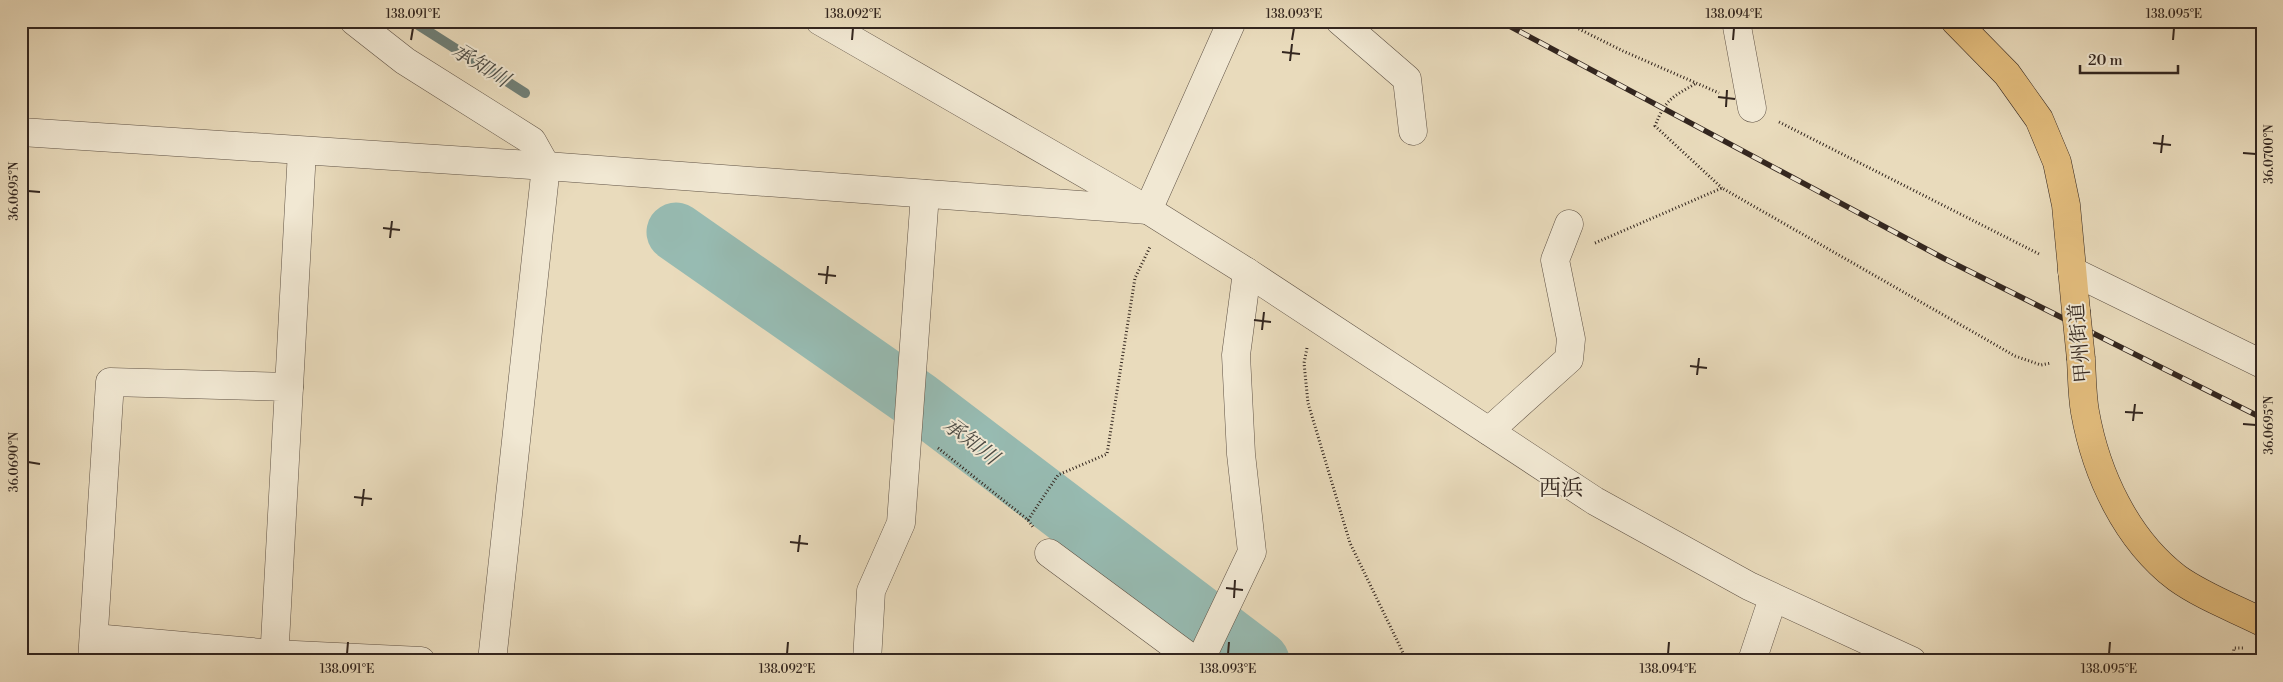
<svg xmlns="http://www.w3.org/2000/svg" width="2283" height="682" viewBox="0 0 2283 682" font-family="'Libre Bodoni','Noto Serif JP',serif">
	<rect width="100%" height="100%" fill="#e9dbbc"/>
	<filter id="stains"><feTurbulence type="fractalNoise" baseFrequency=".004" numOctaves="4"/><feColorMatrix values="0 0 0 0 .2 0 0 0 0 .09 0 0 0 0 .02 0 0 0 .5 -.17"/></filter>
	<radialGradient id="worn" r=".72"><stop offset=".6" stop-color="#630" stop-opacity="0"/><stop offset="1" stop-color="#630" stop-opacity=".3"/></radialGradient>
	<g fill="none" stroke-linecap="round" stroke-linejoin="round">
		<path stroke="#6f7f77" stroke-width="10" d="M 412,21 L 525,93"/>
		<path stroke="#97bbb2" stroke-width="59" d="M 676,232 L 918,401 L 1260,661"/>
		<defs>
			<g id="minor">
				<path d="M 354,21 L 405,61 L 532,141 L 546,166 L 492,661"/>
				<path d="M 820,21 L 1148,210 L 1247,272 L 1595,501 L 1749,586 L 1912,661"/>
				<path d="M 1340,21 L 1407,79 L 1413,131"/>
				<path d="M 1736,21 L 1752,108"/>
				<path d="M 21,132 L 546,166 L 1148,210 L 1232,21"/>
				<path d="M 2072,271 L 2262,364"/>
				<path d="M 289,387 L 302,151"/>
				<path d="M 1489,431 L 1569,359 L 1571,339 L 1555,260 L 1569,224"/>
				<path d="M 1049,553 L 1195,661"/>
				<path d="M 94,638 L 274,654 L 421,661"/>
				<path d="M 92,661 L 110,382 L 289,387 L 274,661"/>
				<path d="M 867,661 L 871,591 L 901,523 L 925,194"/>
				<path d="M 1200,661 L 1252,552 L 1241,454 L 1236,355 L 1247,272"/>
				<path d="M 1752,661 L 1773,598"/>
			</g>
			<g id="highway">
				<path d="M 1955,21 L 2007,74 L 2039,119 L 2057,162 L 2066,205 L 2076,311"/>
				<path d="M 2081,359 C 2082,376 2082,395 2085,412 C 2096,474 2126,539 2177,578 C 2202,596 2234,608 2262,622"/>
			</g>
		</defs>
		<use href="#minor" stroke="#605346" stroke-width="29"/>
		<use href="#highway" stroke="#33261f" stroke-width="29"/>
		<g stroke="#33261f" stroke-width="3" stroke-dasharray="1 2.5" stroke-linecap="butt">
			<path d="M 1563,21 L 1623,51 L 1719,93"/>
			<path d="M 1695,84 C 1672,97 1665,100 1655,126 L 1722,188"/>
			<path d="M 1779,122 L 2041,255"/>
			<path d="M 1595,243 L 1722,188 L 2015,356 L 2041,365 L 2051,363"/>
			<path d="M 1307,348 L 1304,363 L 1308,403 L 1350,543 L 1407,661"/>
			<path d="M 938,448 L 1028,520 L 1033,527"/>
			<path d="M 1028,520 L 1058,475 L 1107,454 L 1135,278 L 1150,247"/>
			<path d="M 2232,661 L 2234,648 L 2244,648"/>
		</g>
		<use href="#minor" stroke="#f1e8d3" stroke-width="28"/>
		<use href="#highway" stroke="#e4be7e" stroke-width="28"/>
		<defs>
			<path id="rail" d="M 1500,21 L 1943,258 L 2262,418"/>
		</defs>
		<use href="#rail" stroke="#33261f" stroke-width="5.5"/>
		<use href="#rail" stroke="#f1e8d3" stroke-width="4" stroke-dasharray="11" stroke-linecap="butt"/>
		<defs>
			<path id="highway-bridge" d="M 2076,311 L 2081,359"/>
		</defs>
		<use href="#highway-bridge" stroke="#33261f" stroke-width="29" stroke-linecap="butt"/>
		<use href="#highway-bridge" stroke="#e4be7e" stroke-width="28"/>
	</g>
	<path fill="none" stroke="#33261f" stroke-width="2" d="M 411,40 L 413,28M 852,40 L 853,28M 1292,40 L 1294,28M 1733,40 L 1734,28M 2173,40 L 2174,28M 1282,52 L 1300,54M 1290,61 L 1292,44M 1718,97 L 1735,99M 1726,107 L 1727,90M 2153,143 L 2171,145M 2161,153 L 2163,135M 2243,153 L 2256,154M 28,191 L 40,192M 383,228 L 400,230M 390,238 L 392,221M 818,274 L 836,276M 826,284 L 828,266M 1254,320 L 1271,322M 1262,330 L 1264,312M 1690,366 L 1707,368M 1697,375 L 1699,358M 2125,412 L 2143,413M 2133,421 L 2135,404M 2243,424 L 2256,425M 28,462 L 40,464M 354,497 L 372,499M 362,506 L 364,489M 790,542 L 808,544M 798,552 L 800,535M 1226,588 L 1243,590M 1234,598 L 1235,580M 347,654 L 348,642M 787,654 L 788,642M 1228,654 L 1229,642M 1668,654 L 1669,642M 2109,654 L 2110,642"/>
	<g text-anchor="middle" stroke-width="4" stroke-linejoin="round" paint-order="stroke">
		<g font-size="20" fill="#33261f" stroke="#f1e8d3">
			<text transform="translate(2079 343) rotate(-95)" y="7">甲州街道</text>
		</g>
		<g font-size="21" font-style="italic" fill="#4c4b44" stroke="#f1e8d3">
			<text transform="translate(481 65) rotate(32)" y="7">承知川</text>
			<text transform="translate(971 441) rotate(37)" y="7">承知川</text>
		</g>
		<g font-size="22" fill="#33261f" stroke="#f1e8d3">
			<text x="1561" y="495">西浜</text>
		</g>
	</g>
	<rect width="2283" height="682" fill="none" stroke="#e9dbbc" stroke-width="55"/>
	<path d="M2080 65v8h98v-8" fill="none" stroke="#33261f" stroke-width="2.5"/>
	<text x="2088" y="65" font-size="15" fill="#33261f" stroke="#f1e8d3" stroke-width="4" paint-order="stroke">20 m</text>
	<rect x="28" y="28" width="2228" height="626" fill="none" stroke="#33261f" stroke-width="2"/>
	<g font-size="12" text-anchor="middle" fill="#33261f">
		<text x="413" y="18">138.091°E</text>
		<text x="853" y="18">138.092°E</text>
		<text x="1294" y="18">138.093°E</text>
		<text x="1734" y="18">138.094°E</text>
		<text x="2174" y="18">138.095°E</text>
		<text transform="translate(2269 154) rotate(-90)" y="4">36.0700°N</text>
		<text transform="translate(14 191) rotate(-90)" y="4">36.0695°N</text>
		<text transform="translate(2269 425) rotate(-90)" y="4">36.0695°N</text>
		<text transform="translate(14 462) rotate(-90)" y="4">36.0690°N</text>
		<text x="347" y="673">138.091°E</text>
		<text x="787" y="673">138.092°E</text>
		<text x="1228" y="673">138.093°E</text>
		<text x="1668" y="673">138.094°E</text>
		<text x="2109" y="673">138.095°E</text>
	</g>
	<rect width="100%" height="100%" filter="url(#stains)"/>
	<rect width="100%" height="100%" fill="url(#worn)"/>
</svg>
